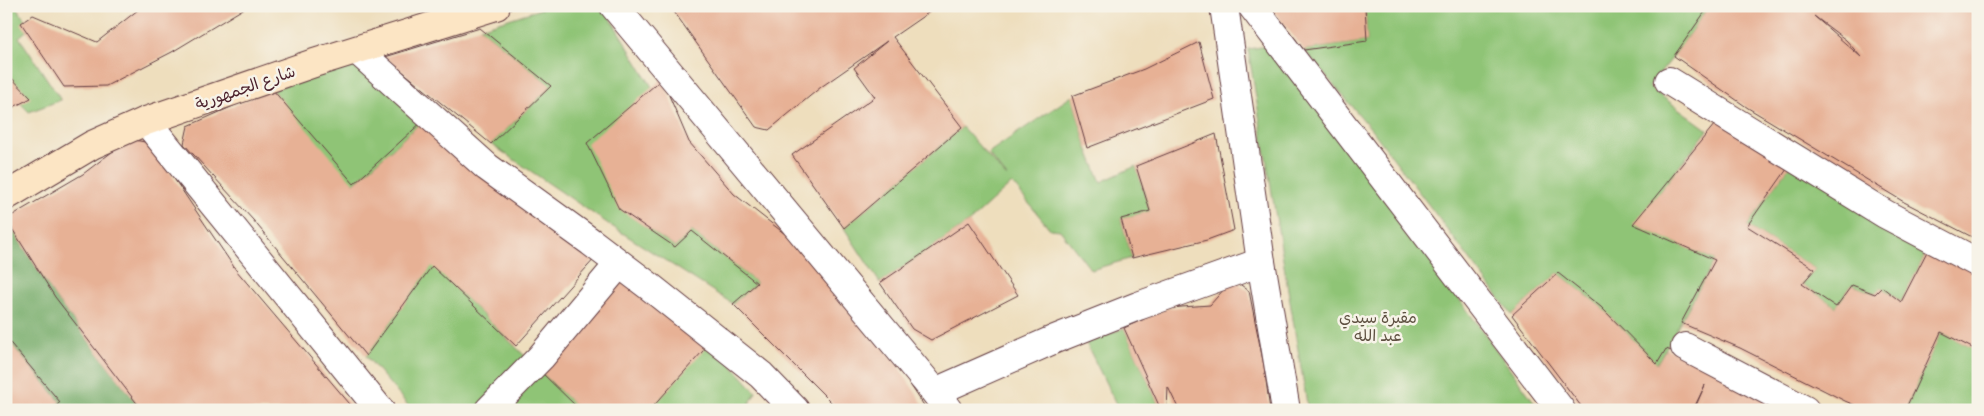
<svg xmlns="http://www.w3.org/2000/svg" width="1984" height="416" viewBox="0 0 1984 416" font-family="'Indie Flower','Playpen Sans Arabic',sans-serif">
	<rect width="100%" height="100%" fill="#f7f3e8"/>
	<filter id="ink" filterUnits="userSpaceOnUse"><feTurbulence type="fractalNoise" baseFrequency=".02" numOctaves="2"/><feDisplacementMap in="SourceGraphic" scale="10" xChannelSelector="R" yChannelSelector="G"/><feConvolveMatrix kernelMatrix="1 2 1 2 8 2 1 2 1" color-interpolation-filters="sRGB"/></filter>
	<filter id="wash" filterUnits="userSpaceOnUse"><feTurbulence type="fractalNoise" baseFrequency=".0096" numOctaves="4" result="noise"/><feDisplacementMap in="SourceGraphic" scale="20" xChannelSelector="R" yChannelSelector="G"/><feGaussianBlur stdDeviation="1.12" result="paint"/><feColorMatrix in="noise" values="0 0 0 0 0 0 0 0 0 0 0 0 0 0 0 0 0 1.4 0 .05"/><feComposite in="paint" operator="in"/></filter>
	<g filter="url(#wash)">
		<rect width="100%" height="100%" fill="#eedebd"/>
		<g fill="#8fc476" stroke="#6c7250">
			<path d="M 6,6 L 16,6 L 30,28 L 19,37 L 61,100 L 29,112 L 6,88 Z"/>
			<path d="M 550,6 L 603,6 L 652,87 L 620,209 L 675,247 L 692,231 L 757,283 L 733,304 L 610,225 L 491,144 L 551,86 L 480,28 Z"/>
			<path d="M 1365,6 L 1709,6 L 1674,56 L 1649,87 L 1708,130 L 1634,224 L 1715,260 L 1657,364 L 1601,307 L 1558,273 L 1512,315 L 1372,130 L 1304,50 L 1367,41 Z"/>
			<path d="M 1274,45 L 1540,410 L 1308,410 L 1248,49 Z"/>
			<path d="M 356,64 L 424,120 L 352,185 L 272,89 Z"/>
			<path d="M 1072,96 L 1087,148 L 1101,182 L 1136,166 L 1150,211 L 1121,219 L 1132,258 L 1091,270 L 1060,230 L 1050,229 L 1012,183 L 969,222 L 880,283 L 844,228 L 962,127 L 1007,177 L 988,153 Z"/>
			<path d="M 1792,162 L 1932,242 L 1901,302 L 1882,287 L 1875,294 L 1852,285 L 1836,307 L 1802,284 L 1815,269 L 1747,226 Z"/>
			<path d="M 432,265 L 580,410 L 412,410 L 366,356 Z"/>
			<path d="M 1124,328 L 1161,410 L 1119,410 L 1086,343 Z"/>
			<path d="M 1941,332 L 1978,351 L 1978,410 L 1905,410 Z"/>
			<path d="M 711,342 L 756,392 L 746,410 L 643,410 Z"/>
		</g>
		<path fill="#73aa67" stroke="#5e6449" d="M 6,219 L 55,297 L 142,410 L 53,410 L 60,401 L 6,338 Z"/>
		<g id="blocks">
			<g fill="#e7b195" fill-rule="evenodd">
				<path d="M 143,6 L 248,6 L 172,52 L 106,86 L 64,87 L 21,23 L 33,15 L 97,42 Z"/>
				<path d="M 670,6 L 938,6 L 893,37 L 962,127 L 844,228 L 792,155 L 875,97 L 854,68 L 887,41 L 821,87 L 769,130 L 756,127 Z"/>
				<path d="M 1270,6 L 1365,6 L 1367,41 L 1304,50 Z"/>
				<path d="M 1709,6 L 1978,6 L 1978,240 L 1904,202 L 1748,108 L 1674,56 ZM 1814,16 L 1846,40 L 1861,57 Z"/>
				<path d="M 480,28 L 551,86 L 491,144 L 385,57 Z"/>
				<path d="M 1199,42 L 1214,99 L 1087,148 L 1072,96 L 1144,69 Z"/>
				<path d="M 6,72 L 31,98 L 6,111 Z"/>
				<path d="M 662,79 L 689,142 L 734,194 L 799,245 L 894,360 L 927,410 L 839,410 L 733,304 L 757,283 L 692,231 L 675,247 L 619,209 L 587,143 Z"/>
				<path d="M 272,89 L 354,184 L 424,120 L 596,257 L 516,346 L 432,266 L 366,356 L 253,220 L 184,144 L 188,126 Z"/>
				<path d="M 1719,119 L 1792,162 L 1747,226 L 1815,269 L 1802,284 L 1836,307 L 1852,285 L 1875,294 L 1882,287 L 1901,302 L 1932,242 L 1978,268 L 1978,351 L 1941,332 L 1905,410 L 1866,410 L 1845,401 L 1740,348 L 1681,323 L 1715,260 L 1633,224 Z"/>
				<path d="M 1216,134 L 1234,230 L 1207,240 L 1132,258 L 1121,219 L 1150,211 L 1136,166 Z"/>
				<path d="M 129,139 L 150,143 L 236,270 L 355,410 L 142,410 L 55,297 L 6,219 L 83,174 Z"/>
				<path d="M 969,222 L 1018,295 L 931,340 L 912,329 L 880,283 Z"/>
				<path d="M 1558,273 L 1601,307 L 1657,364 L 1666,349 L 1714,366 L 1794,410 L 1694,410 L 1705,385 L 1693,410 L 1584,410 L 1512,315 Z"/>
				<path d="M 624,274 L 711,342 L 650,410 L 580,410 L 537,368 Z"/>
				<path d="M 1233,279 L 1249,291 L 1264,366 L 1270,410 L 1179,410 L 1168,387 L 1167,410 L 1161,410 L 1124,328 L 1168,308 L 1210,305 Z"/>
				<path d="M 6,338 L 60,402 L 53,410 L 6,410 Z"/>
			</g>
		</g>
	</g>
	<g filter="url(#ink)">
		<use href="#blocks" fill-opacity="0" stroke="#633c41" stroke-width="1"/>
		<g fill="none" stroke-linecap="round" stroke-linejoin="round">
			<defs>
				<g id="minor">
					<path d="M 614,6 L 935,392 L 948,410"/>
					<path d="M 1224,6 L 1261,262 L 1286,410"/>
					<path d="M 1252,6 L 1561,410"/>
					<path d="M 358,51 L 487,167 L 591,242 L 649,286 L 761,375 L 795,410"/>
					<path d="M 1669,81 L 1885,214 L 1978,263"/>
					<path d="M 146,121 L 380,410"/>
					<path d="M 1685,347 L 1805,410"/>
					<path d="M 935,392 L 1055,339 L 1138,306 L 1261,262"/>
					<path d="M 489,410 L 541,357 L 619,264"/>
				</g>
				<path id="secondary" d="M 6,196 L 92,145 L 146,121 L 314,63 L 496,6"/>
			</defs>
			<use href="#minor" stroke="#633c41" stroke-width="30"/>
			<use href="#secondary" stroke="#633c41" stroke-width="30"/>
			<use href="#minor" stroke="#fff" stroke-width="28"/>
			<use href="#secondary" stroke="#fce5c4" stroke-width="28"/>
		</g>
	</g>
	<g text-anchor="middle" stroke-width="5" stroke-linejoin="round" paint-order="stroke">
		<g font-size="16" fill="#4a1f2b" stroke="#f7f3e8">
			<text transform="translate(245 87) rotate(-19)" y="6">شارع الجمهورية</text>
		</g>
		<g font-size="16" fill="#5f5142" stroke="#f7f3e8">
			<text x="1378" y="323">مقبرة سيدي<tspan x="1378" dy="18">عبد الله</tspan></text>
		</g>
	</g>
	<rect width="1984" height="416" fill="none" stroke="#f7f3e8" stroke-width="25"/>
</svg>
